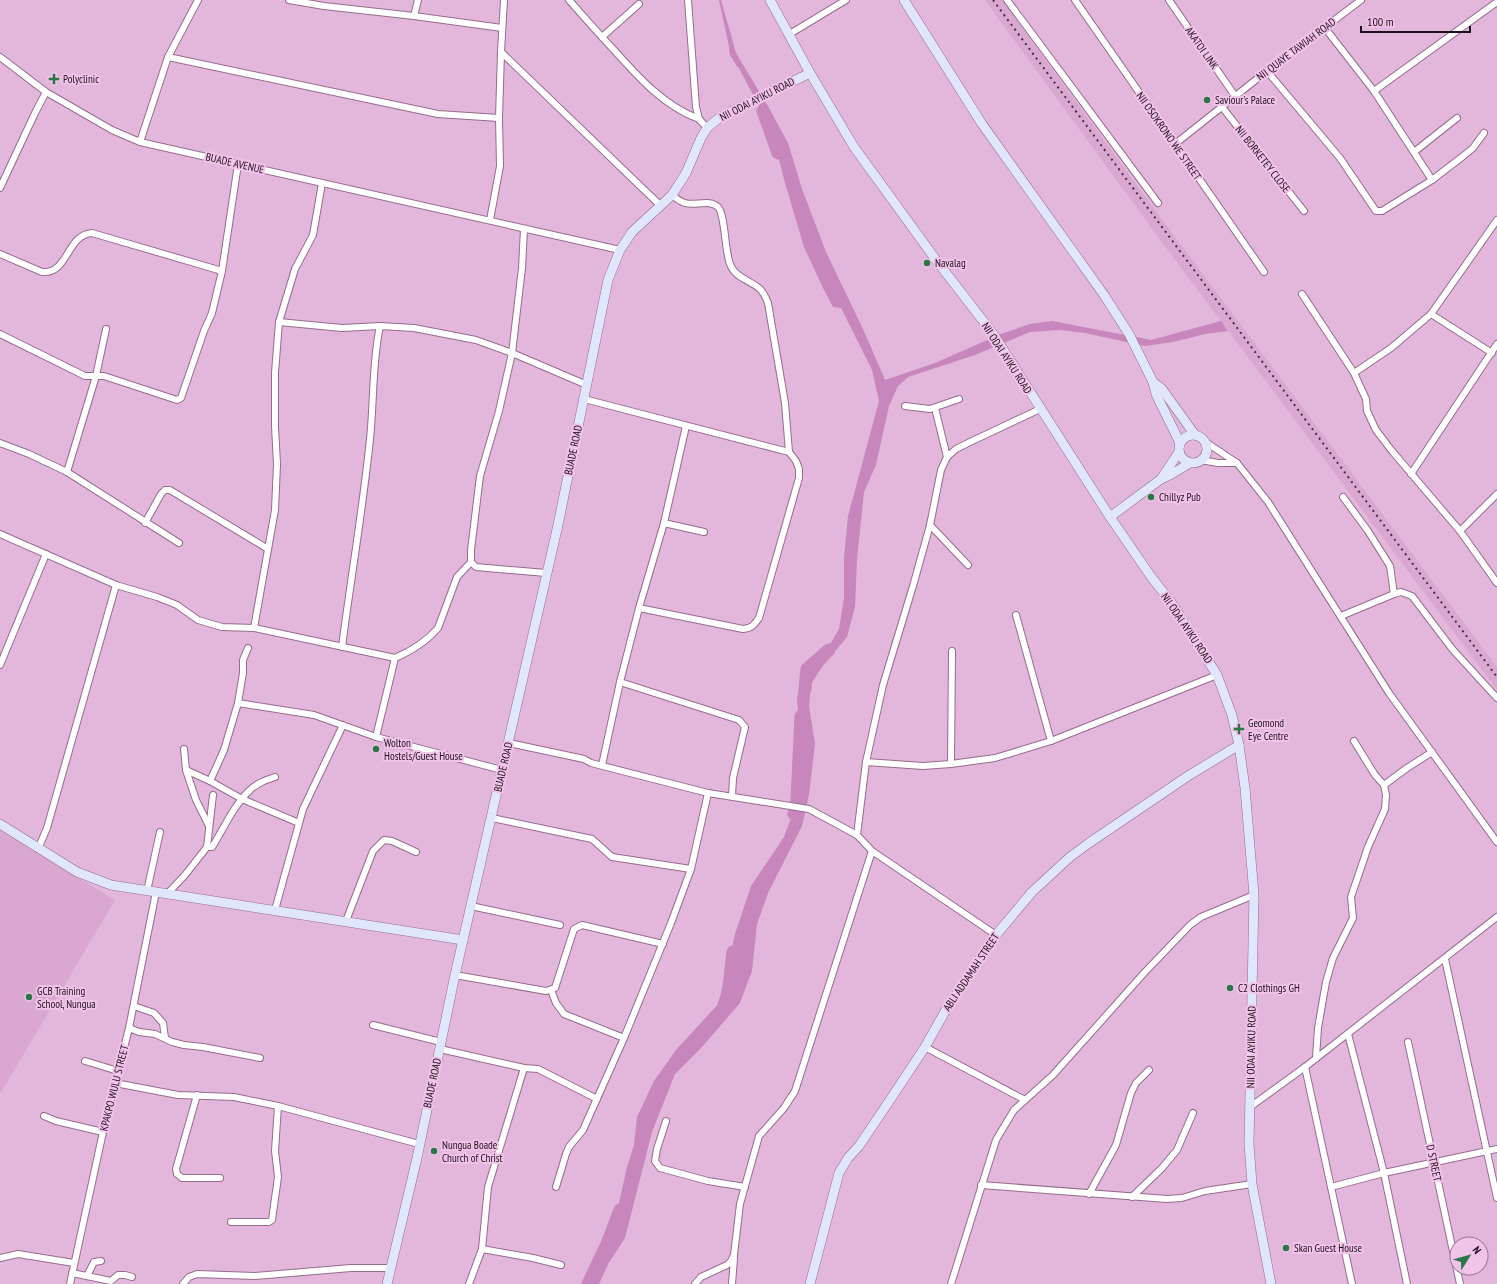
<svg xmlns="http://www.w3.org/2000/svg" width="1497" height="1284" viewBox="0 0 1497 1284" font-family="'PT Sans Narrow',sans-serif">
	<rect width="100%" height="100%" fill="#e3b6db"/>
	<g fill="#daa7d1">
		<path d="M 985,0 L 1002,0 L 1166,225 L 1497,667 L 1497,690 L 1152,229 Z"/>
		<path d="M 0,831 L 115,900 L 0,1094 Z"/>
	</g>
	<path fill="#c786bc" d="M 719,0 L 721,0 L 736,53 L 769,108 L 788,143 L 802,189 L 826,252 L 863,329 L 885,380 L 935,363 L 1001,334 L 1030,324 L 1052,321 L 1151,340 L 1221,321 L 1228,331 L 1205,334 L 1173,342 L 1145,346 L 1085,333 L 1060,330 L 1030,332 L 975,355 L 908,377 L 898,386 L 889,406 L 876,465 L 864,492 L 857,559 L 855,607 L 847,637 L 822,667 L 811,684 L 809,706 L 815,744 L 809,795 L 802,826 L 768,893 L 757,924 L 752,971 L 740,1003 L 702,1047 L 675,1074 L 652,1132 L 625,1238 L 608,1264 L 599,1284 L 585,1284 L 597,1262 L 614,1235 L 615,1221 L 627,1167 L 634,1145 L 637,1117 L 654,1081 L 676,1050 L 721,1001 L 732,980 L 730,958 L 735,934 L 751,886 L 784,837 L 791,818 L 799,789 L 804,755 L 799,722 L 797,698 L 801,679 L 829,646 L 839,629 L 844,598 L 844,558 L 848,516 L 879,401 L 872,370 L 841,308 L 833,307 L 823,288 L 804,247 L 785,183 L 772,131 L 730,51 Z"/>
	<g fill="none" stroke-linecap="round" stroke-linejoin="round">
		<path stroke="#c786bc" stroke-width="2" d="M 730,48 L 731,55 L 738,66"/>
		<g stroke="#c786bc" stroke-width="13">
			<path d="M 763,111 L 778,153"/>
			<path d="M 805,689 L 807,669 L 829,650"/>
			<path d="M 794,814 L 797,800 L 801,716"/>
			<path d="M 724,1004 C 730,994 731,965 733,952"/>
			<path d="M 588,1284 L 607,1244 L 620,1210"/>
		</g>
		<defs>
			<g id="street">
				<path d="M 289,0 L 324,6 L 414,16 L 502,28"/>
				<path d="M 569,0 C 584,17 599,34 614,50 C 639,78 664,106 699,119"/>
				<path d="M 688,0 L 696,107 L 699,119 L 707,128"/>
				<path d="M 1007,0 L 1158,203"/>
				<path d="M 1075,0 L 1264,272"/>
				<path d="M 1169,0 L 1235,96"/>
				<path d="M 414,16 L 418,0"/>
				<path d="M 1325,28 L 1374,91 L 1432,180"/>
				<path d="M 788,35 L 846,0"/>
				<path d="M 602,37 L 639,4"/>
				<path d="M 501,52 L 661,206"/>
				<path d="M 0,57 L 46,92 L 112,130 L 140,142 L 620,250"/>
				<path d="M 168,57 L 438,114 L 499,118"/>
				<path d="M 1267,71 L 1340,158 L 1376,211 L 1382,211 L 1432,180 L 1462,157 L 1473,148 L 1484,133"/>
				<path d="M 1374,91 L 1497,2"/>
				<path d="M 1222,107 L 1304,211"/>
				<path d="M 140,142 L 168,57 L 198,0"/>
				<path d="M 1175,144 L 1267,71 L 1361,0"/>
				<path d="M 1414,152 L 1457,118"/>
				<path d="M 0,188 L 35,113 L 46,92"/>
				<path d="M 490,220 L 500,166 L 499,118 L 501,52 L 504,0"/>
				<path d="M 0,254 L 42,272 C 69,274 66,235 92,233 L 222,271"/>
				<path d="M 1302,294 L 1354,373 L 1366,399 L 1367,411 L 1376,430 L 1392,451 L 1460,531 L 1497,583"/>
				<path d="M 1431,314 L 1492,353"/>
				<path d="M 279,322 L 342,328 L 380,326 L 414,328 L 476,340 L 512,353 L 587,385"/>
				<path d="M 0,334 L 85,376 L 104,376 L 177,400 L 181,398 L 204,331 L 212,313 L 222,271 L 238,164"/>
				<path d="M 1354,373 L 1391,348 L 1431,314 L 1497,220"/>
				<path d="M 584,399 L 789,452"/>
				<path d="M 905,406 L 930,409 L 959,399"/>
				<path d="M 935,408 L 947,457"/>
				<path d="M 1204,441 L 1237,463 L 1268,502 L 1389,693 L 1497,842"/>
				<path d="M 0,443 L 29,454 L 67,472 L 179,543"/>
				<path d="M 1201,460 L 1218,463 L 1237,463"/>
				<path d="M 67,472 L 96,376 L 106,329"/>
				<path d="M 1411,474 L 1497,344"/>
				<path d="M 1343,497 L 1368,531 L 1390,566 L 1394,594"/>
				<path d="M 145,523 L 161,494 L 165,490 L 170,490 L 268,549"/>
				<path d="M 664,523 L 704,532"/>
				<path d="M 930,525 L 968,565"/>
				<path d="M 1460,531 L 1497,494"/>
				<path d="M 0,534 L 116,585 L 157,597 L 177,605 L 198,620 L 222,627 L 254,628 L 395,658 C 411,651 427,641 438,628 L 457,577 L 471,562 L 471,550 L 480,476 L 499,411 L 512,353 L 522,268 L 524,229"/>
				<path d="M 471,562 L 476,567 L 546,573"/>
				<path d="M 639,608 L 743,629 C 752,628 754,625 759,618 L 799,478 L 799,469 L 796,461 L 789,452 L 785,403 L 768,303 C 766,298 764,293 760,289 C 750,280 735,278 730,264 C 725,252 725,214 718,207 C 710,199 695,206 685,203 C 680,202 676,198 672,195"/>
				<path d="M 1016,615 L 1051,741"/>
				<path d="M 1341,616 L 1394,594 L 1401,592 L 1412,596 L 1453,650 L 1497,698"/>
				<path d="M 254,628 L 275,510 L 277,464 L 275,426 L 275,373 L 279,322 L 295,269 L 313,235 L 322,183"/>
				<path d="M 342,647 C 351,577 363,508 370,439 C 374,401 372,363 380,326"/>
				<path d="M 0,665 L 46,554"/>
				<path d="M 620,682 L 739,720 L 745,727 L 733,778 L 732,796"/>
				<path d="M 238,703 L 314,715 L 376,737 L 502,770"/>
				<path d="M 376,737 L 395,658"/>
				<path d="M 509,743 L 584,759 L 591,763 L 708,793 L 809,809 L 857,835 L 872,851 L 996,935"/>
				<path d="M 184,749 L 186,770 L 210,781 L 242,799 L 299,823"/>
				<path d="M 866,762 L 923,766 L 951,764 L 995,758 L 1051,741 L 1217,675"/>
				<path d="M 951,764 L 952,651"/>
				<path d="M 602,765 L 620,682 L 639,608 L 664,523 L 686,426"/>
				<path d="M 186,770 L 196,800 L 209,826"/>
				<path d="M 210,781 L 224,750 L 238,703 L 243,673 L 243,660 L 248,648"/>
				<path d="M 1384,785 L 1407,768 L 1432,752"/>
				<path d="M 492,818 L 592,839 L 612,857 L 691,869"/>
				<path d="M 857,835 L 866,762 L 883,685 L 913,586 L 930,525 L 941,470 L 947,457 L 956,449 L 970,442 L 1040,409"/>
				<path d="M 207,847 L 212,847 L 214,844 C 225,826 234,805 250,790 C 257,783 266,780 275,777"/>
				<path d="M 38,849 L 47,828 L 116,585"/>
				<path d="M 147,891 L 160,832"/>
				<path d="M 167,894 L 185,875 L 207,847 L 213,795"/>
				<path d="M 471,906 L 560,925"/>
				<path d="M 275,910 L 303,809 L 343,725"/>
				<path d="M 346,921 L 373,851 L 384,840 L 392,841 L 416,852"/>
				<path d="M 1445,959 L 1497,1198"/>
				<path d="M 455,975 L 546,991 L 555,988 L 574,929 L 582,925 L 663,944"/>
				<path d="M 551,990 L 556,1003 L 564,1014 L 624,1038"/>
				<path d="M 134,1006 L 154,1013 L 163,1023 L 165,1038"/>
				<path d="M 373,1025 L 441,1042"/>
				<path d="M 129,1028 L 139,1032 L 155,1034 L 172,1042 L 184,1045 L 203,1047 L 260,1058"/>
				<path d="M 1348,1034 L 1384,1173 L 1407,1284"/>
				<path d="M 1408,1042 L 1460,1284"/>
				<path d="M 925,1047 L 1025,1100"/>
				<path d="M 440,1049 L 524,1068 L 538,1069 L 597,1099"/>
				<path d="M 1316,1058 L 1318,1028 L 1326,982 L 1333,958 L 1353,918 L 1351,897 L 1368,847 L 1385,809 L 1386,795 L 1384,785 L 1375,775 L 1354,741"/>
				<path d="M 85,1061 L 118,1071"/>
				<path d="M 1305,1067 L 1352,1284"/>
				<path d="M 115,1083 L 178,1095 L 234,1097 L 278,1106 L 419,1144"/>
				<path d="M 197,1095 L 176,1169 L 177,1174 L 182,1178 L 220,1178"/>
				<path d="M 1250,1107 L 1305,1067 L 1497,917"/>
				<path d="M 44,1116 L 56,1121 L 103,1132"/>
				<path d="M 666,1121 L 657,1149 L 655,1161 L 660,1168 L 708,1181 L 745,1187"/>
				<path d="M 981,1185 L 1167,1199 L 1182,1198 L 1205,1191 L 1252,1184"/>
				<path d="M 556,1187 L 566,1154 L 569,1147 L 583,1130 L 624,1038 L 671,923 L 691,869 L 708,793"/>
				<path d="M 1331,1187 L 1384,1173 L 1497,1149"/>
				<path d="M 1089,1194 L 1116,1145 L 1131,1093 L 1136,1083 L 1149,1070"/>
				<path d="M 1132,1197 L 1162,1168 L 1177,1150 L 1193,1113"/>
				<path d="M 231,1222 L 269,1222 L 272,1220 L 278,1177 L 275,1151 L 278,1106"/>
				<path d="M 482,1249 L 533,1258 L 561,1265"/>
				<path d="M 0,1258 L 18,1254 L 74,1263"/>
				<path d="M 72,1273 L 111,1281 L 118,1275 L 125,1275 L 132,1277"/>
				<path d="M 87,1276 L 94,1262 L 101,1261"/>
				<path d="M 70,1284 L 103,1132 L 129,1028 L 156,892"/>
				<path d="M 183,1284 L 189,1277 L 197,1274 L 255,1276 L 351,1268 L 391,1268"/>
				<path d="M 469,1284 L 482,1249 L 488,1187 L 524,1068"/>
				<path d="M 695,1284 L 701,1277 L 727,1265 L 731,1261 L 734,1255 L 740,1204 L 759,1136 L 784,1108 L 795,1091 L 872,851"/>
				<path d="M 732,1284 L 734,1258"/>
				<path d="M 951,1284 L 996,1140 L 1014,1110 L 1053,1075 L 1145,972 L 1190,925 L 1201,917 L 1254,895"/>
			</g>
			<g id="secondary">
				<path d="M 770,0 L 810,73 L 854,147 L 936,260 L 994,335 L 1110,517 L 1152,578 L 1171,602 L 1217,675 L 1232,715 L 1239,745 L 1245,788 L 1254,895 L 1249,1144 L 1252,1184 L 1271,1284"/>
				<path d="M 904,0 L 982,124 L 1104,295 L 1129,334 L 1153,382 L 1156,394 L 1180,443"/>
				<path d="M 1153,382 L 1162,389 L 1195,435"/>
				<circle cx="1193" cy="449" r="14"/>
				<path d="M 1161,479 L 1179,452"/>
				<path d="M 1110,517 L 1161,479 L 1170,475 L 1190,463"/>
				<path d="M 0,824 L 77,872 L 111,885 L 463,940"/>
				<path d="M 387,1284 L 417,1158 L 455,975 L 558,525 L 608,280 L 620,250 L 632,232 L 672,195 L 686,173 L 701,138 L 707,128 L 719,118 L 728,113 L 810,73"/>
				<path d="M 810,1284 L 839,1173 L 848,1158 L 859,1146 L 892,1097 L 925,1047 L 947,1008 L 996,935 L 1032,892 L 1070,857 L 1089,843 L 1188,776 L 1239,745"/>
			</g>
		</defs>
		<use href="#street" stroke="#966c8e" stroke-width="8"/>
		<use href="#secondary" stroke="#966c8e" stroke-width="10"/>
		<use href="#street" stroke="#fff" stroke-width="6"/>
		<use href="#secondary" stroke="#e0e6fb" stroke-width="9"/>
		<path stroke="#442f41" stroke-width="2" stroke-dasharray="2 4" stroke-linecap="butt" d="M 993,0 L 1497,677"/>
	</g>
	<g fill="#297747" stroke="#f1c3e8" stroke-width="1.5">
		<path d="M52 73h4v4h4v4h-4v4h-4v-4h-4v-4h4z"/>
		<circle cx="1207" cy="100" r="4"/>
		<circle cx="927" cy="263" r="4"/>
		<circle cx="1151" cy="497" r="4"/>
		<path d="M1237 723h4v4h4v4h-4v4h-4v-4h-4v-4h4z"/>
		<circle cx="376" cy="749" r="4"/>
		<circle cx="1230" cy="988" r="4"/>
		<circle cx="29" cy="997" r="4"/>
		<circle cx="434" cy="1151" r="4"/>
		<circle cx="1286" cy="1248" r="4"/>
	</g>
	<g text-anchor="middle" stroke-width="4" stroke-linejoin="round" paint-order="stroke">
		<g font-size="11" fill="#20101e" stroke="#f1c3e8">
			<text transform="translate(1202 48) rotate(55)" y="4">AKATOI LINK</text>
			<text transform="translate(1296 49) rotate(-37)" y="4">NII QUAYE TAWIAH ROAD</text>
			<text transform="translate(757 99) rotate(-27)" y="4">NII ODAI AYIKU ROAD</text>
			<text transform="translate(1169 136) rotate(55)" y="4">NII OSOKRONO WE STREET</text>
			<text transform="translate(1263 159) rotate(52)" y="4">NII BORKETEY CLOSE</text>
			<text transform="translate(235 163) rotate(13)" y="4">BUADE AVENUE</text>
			<text transform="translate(1007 358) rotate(57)" y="4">NII ODAI AYIKU ROAD</text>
			<text transform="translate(573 450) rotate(-78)" y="4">BUADE ROAD</text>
			<text transform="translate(1187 628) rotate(56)" y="4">NII ODAI AYIKU ROAD</text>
			<text transform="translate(503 767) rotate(-77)" y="4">BUADE ROAD</text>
			<text transform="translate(971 972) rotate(-56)" y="4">ABLI ADDAMAH STREET</text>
			<text transform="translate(1251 1047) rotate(-89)" y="4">NII ODAI AYIKU ROAD</text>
			<text transform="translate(432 1083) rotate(-78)" y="4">BUADE ROAD</text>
			<text transform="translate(114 1088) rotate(-76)" y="4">KPAKPO WULU STREET</text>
			<text transform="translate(1434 1163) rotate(78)" y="4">D STREET</text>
		</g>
		<g font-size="11" fill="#20101e" stroke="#f1c3e8" text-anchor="start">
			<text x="63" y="83">Polyclinic</text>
			<text x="1215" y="104">Saviour's Palace</text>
			<text x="935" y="267">Navalag</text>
			<text x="1159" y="501">Chillyz Pub</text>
			<text x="1248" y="727">Geomond<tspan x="1248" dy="13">Eye Centre</tspan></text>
			<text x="384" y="747">Wolton<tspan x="384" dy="13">Hostels/Guest House</tspan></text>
			<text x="1238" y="992">C2 Clothings GH</text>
			<text x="37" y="995">GCB Training<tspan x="37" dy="13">School, Nungua</tspan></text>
			<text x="442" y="1149">Nungua Boade<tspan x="442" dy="13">Church of Christ</tspan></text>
			<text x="1294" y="1252">Skan Guest House</text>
		</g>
	</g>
	<g transform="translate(1469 1256) rotate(53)"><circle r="19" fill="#f1c3e8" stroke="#9d7b97"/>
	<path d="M0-3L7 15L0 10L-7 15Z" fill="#297747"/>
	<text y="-6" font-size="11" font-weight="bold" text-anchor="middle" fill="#20101e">N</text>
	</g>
	<path d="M1361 26v6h109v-6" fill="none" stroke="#20101e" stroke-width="2"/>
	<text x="1367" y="26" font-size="12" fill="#20101e" stroke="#f1c3e8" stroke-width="3" paint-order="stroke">100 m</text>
</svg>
